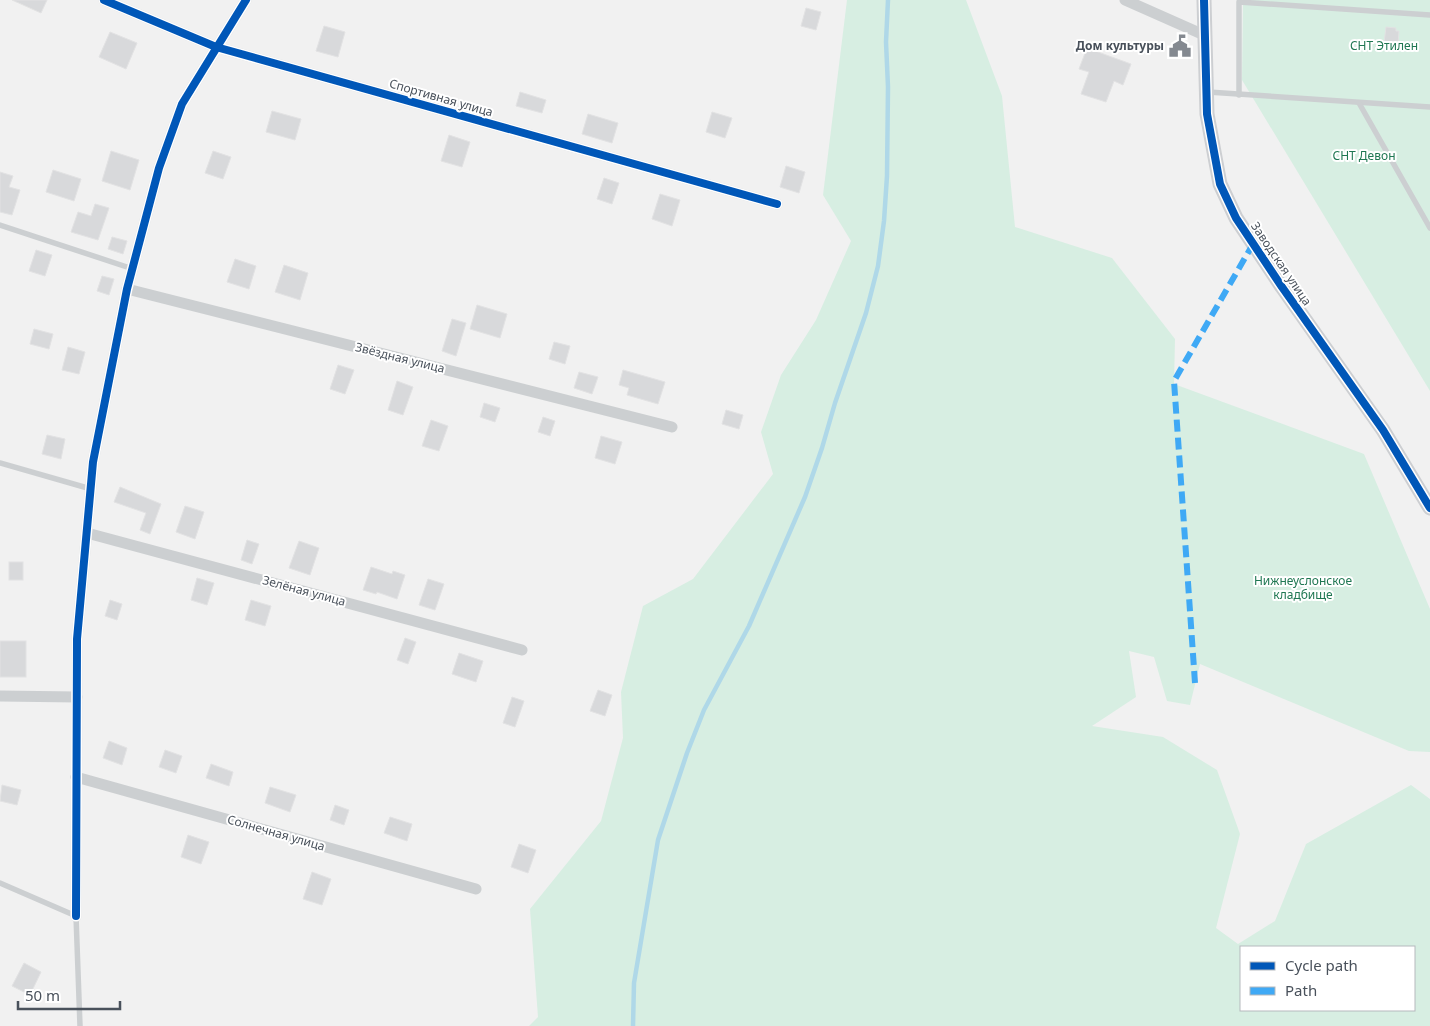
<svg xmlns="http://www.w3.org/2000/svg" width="1430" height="1026" viewBox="0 0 1430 1026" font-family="'Noto Sans',sans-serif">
	<rect width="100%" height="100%" fill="#f1f1f1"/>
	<g fill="#d7eee2" fill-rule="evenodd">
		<path d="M 847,0 L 966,0 L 1002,96 L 1015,227 L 1112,258 L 1175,339 L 1174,384 L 1364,454 L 1430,609 L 1430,752 L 1409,751 L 1200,664 L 1190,705 L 1167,701 L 1154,657 L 1129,651 L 1136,697 L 1092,726 L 1163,737 L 1217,770 L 1240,834 L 1216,928 L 1238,944 L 1275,921 L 1306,844 L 1411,785 L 1430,799 L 1430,1026 L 529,1026 L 538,1017 L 530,909 L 601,821 L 623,738 L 621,692 L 643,606 L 693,579 L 773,474 L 761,432 L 781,375 L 816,320 L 851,241 L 823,195 ZM 1241,947 L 1414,947 L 1414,1010 L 1241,1010 Z"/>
		<path d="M 1243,0 L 1430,0 L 1430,391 L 1242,80 Z"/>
	</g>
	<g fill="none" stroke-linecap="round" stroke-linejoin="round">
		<path stroke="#afd8e8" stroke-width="4.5" d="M 633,1026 L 634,983 L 658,840 L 687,753 L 704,710 L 749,626 L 805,497 L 822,448 L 835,403 L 866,313 L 878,266 L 884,221 L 887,176 L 888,87 L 886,42 L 888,0"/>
	</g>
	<g fill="#d8d9db" stroke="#e2e2e3">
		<path d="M 12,0 L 47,0 L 41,13 Z"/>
		<path d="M 806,8 L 821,12 L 816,30 L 801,26 Z"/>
		<path d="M 324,26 L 345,32 L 338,57 L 316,51 Z"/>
		<path d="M 1386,27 L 1396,28 L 1396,31 L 1399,31 L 1398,44 L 1384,43 Z"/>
		<path d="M 110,32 L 137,43 L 126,69 L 99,57 Z"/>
		<path d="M 1087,48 L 1131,64 L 1123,85 L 1114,81 L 1106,102 L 1081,94 L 1089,72 L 1079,69 Z"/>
		<path d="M 520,92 L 546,100 L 542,113 L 516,106 Z"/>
		<path d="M 272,111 L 301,119 L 295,140 L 266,132 Z"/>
		<path d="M 712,112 L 732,118 L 725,138 L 706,132 Z"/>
		<path d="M 588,114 L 618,123 L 612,143 L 582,134 Z"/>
		<path d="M 449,135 L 470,142 L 462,167 L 441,161 Z"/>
		<path d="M 111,151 L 139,160 L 130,190 L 102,181 Z"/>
		<path d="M 213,151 L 231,157 L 223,179 L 205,173 Z"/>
		<path d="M 786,166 L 805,172 L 799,193 L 780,187 Z"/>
		<path d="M 53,170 L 81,179 L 74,201 L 46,192 Z"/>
		<path d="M 0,172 L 13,176 L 9,187 L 20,190 L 12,215 L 0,212 Z"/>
		<path d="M 604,178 L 619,183 L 612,204 L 597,199 Z"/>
		<path d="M 660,194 L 680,200 L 672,226 L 652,219 Z"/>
		<path d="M 95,204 L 109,208 L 98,240 L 71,232 L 78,212 L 91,216 Z"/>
		<path d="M 112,237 L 127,241 L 123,254 L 108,249 Z"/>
		<path d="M 36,250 L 52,255 L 45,276 L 29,271 Z"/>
		<path d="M 235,259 L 256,266 L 249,289 L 227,282 Z"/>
		<path d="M 284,265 L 308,273 L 300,300 L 275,292 Z"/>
		<path d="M 102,276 L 114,279 L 109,295 L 97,291 Z"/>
		<path d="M 477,305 L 507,314 L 500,338 L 470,329 Z"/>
		<path d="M 452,319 L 466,323 L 456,356 L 442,351 Z"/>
		<path d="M 34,329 L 53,334 L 49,349 L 30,344 Z"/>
		<path d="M 554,342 L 570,346 L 565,364 L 549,359 Z"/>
		<path d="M 68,347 L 85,352 L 79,374 L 62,370 Z"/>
		<path d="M 338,365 L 354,370 L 345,394 L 330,389 Z"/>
		<path d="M 623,370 L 665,382 L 658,404 L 627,395 L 629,388 L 619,385 Z"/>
		<path d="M 579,372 L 598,377 L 592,394 L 574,388 Z"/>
		<path d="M 397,381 L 413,387 L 403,415 L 388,410 Z"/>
		<path d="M 484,403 L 500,408 L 495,422 L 480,417 Z"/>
		<path d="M 726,410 L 743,415 L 739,429 L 722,424 Z"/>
		<path d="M 543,417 L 555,421 L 550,436 L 538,432 Z"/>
		<path d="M 431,420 L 448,426 L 439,451 L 422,446 Z"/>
		<path d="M 47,435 L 65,439 L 61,459 L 42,454 Z"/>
		<path d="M 601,436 L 622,442 L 615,464 L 595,458 Z"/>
		<path d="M 120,487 L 161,504 L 150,534 L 140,530 L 146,513 L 114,502 Z"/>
		<path d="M 185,506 L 204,512 L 195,539 L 176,532 Z"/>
		<path d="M 247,540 L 259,544 L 252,564 L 241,560 Z"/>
		<path d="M 299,541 L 319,548 L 310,575 L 289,568 Z"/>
		<rect x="9" y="562" width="14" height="18"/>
		<path d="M 371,567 L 392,574 L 393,571 L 405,575 L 397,599 L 377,592 L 376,594 L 363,590 Z"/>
		<path d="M 197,578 L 214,583 L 207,605 L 191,600 Z"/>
		<path d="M 428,579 L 444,584 L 435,610 L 419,605 Z"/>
		<path d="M 110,600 L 122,604 L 117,620 L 105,616 Z"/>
		<path d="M 251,600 L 271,606 L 265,626 L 245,620 Z"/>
		<path d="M 405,638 L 416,642 L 408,664 L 397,660 Z"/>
		<rect x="0" y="641" width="26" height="36"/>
		<path d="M 459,653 L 483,661 L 476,682 L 452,674 Z"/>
		<path d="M 598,690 L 612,695 L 605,716 L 590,711 Z"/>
		<path d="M 512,697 L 524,701 L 515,727 L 503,723 Z"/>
		<path d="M 109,741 L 127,748 L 122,765 L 103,758 Z"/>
		<path d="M 165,750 L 182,756 L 176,773 L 159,767 Z"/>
		<path d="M 211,764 L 233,772 L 229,786 L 206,778 Z"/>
		<path d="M 2,785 L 21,790 L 17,805 L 0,801 Z"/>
		<path d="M 270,787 L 296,795 L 290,812 L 265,803 Z"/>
		<path d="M 335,805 L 349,810 L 344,825 L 330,820 Z"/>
		<path d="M 390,817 L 412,824 L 407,841 L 384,833 Z"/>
		<path d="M 188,835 L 209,842 L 201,864 L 181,857 Z"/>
		<path d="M 519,844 L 536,850 L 528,873 L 511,867 Z"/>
		<path d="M 312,872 L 331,879 L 322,905 L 303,899 Z"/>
		<path d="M 24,963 L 41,972 L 30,995 L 12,986 Z"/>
	</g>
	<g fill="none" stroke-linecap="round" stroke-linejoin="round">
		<g stroke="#cccfd1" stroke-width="5.5">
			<path d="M 1208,92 L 1430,107"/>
			<path d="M 1239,95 L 1239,2 L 1430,15"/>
			<path d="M 1359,103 L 1430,228"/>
			<path d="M 0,225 L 133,269"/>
			<path d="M 0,463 L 91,489"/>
			<path d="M 0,883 L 76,916 L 80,1026"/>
		</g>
		<g stroke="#cccfd1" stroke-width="11">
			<path d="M 104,0 L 216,47 L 777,204"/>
			<path d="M 1125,0 L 1204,35"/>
			<path d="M 127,289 L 672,427"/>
			<path d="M 87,533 L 522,650"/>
			<path d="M 0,696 L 77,697"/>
			<path d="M 76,777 L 476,889"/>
			<path d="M 76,916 L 77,639 L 93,462 L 127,289 L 159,168 L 182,104 L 246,0"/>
		</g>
		<path stroke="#cdcfd2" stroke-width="15" d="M 1204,0 L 1207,114 L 1220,184 L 1236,218 L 1282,287 L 1383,430 L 1430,508"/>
		<path stroke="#3fa9f5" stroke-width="6" stroke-dasharray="12 6" stroke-linecap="butt" d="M 1195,683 L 1174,381 L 1253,244"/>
		<defs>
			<g id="cycleway">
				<path d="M 104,0 L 216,47 L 777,204"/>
				<path d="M 1204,0 L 1207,114 L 1220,184 L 1236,218 L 1282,287 L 1383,430 L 1430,508"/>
				<path d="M 76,916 L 77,639 L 93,462 L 127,289 L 159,168 L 182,104 L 246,0"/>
			</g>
		</defs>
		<use href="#cycleway" stroke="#fff" stroke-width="11"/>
		<use href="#cycleway" stroke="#0057b8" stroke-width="8"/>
	</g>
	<defs>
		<symbol id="civic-bare" viewBox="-9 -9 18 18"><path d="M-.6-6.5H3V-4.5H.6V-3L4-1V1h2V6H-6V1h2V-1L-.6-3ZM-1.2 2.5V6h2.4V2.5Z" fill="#848990" stroke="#fff" stroke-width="2.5" paint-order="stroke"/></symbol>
	</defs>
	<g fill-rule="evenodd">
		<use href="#civic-bare" x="1164" y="30" width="32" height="32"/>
	</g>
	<g text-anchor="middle" stroke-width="4" stroke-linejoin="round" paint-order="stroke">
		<g font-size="12" font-weight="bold" fill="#49515b" stroke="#fff" text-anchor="end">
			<text x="1164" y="50">Дом культуры</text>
		</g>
		<g font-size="12" fill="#1f7752" stroke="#fff">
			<text x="1384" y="50">СНТ Этилен</text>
			<text x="1364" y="160">СНТ Девон</text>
			<text x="1303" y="585">Нижнеуслонское<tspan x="1303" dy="14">кладбище</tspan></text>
		</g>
		<g font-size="12" fill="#49515b" stroke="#fff">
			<text transform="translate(441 98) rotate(16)" y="4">Спортивная улица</text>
			<text transform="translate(1281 264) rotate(56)" y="4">Заводская улица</text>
			<text transform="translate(400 358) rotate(14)" y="4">Звёздная улица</text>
			<text transform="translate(304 591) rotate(15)" y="4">Зелёная улица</text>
			<text transform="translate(276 833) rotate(16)" y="4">Солнечная улица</text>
		</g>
	</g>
	<rect x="1240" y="946" width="175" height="65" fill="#ffffff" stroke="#b6b9bd"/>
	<rect x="1250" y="962" width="25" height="8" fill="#0057b8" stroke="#b6b9bd"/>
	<text x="1285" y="971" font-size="15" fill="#49515b">Cycle path</text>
	<rect x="1250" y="987" width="25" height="8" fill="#3fa9f5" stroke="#b6b9bd"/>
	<text x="1285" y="996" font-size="15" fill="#49515b">Path</text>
	<path d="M18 1001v8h102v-8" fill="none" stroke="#49515b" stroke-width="2.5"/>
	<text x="25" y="1001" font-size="15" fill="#49515b" stroke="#ffffff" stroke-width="4" paint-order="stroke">50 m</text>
</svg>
